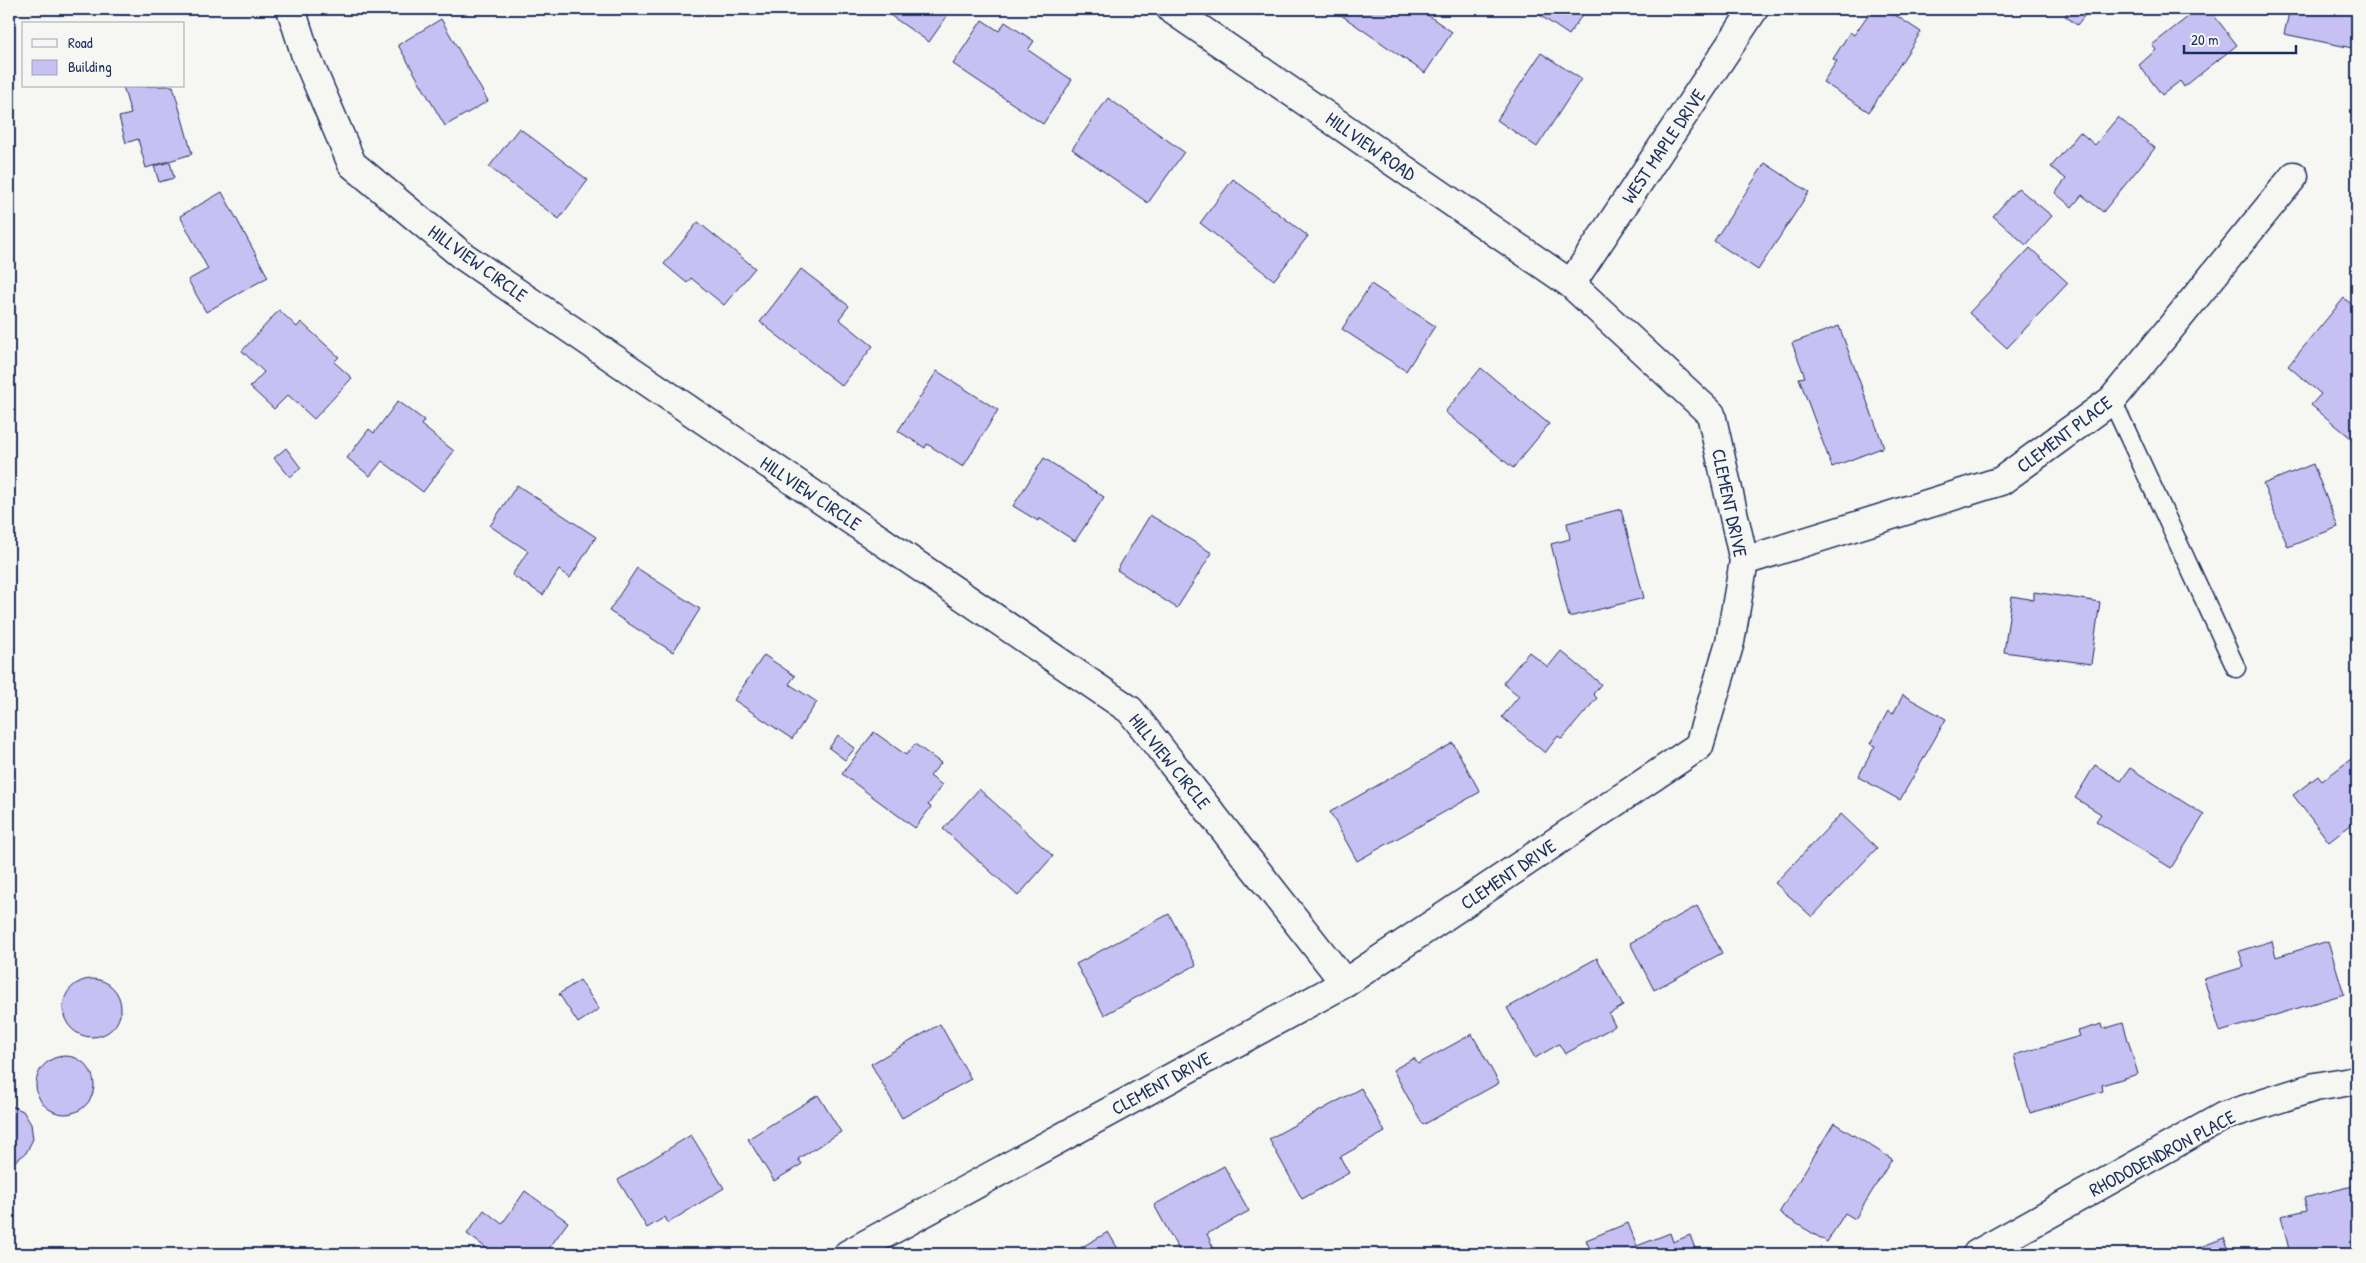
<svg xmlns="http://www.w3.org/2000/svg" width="2366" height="1263" viewBox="0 0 2366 1263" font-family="'Patrick Hand',sans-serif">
	<rect width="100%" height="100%" fill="#f6f6f2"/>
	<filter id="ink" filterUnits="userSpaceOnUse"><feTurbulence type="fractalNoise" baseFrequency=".02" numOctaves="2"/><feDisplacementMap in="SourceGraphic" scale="10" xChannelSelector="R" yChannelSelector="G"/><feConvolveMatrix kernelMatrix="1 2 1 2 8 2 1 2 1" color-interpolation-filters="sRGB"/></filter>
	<g filter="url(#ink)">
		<g fill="#c7c0f2" stroke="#1b2f5e">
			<path d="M 85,9 L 130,9 L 129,15 Z"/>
			<path d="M 881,9 L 952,9 L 929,42 Z"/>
			<path d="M 1341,9 L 1419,9 L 1452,32 L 1425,73 L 1338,13 Z"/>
			<path d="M 1533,9 L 1586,9 L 1569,35 L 1532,10 Z"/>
			<path d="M 1872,9 L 1886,9 L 1921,32 L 1869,112 L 1823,82 L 1837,61 L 1833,59 L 1850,32 L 1854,35 Z"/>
			<path d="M 2070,9 L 2077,9 L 2085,15 L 2077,25 L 2065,16 Z"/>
			<path d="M 2198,9 L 2209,9 L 2237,45 L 2184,87 L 2180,81 L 2162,95 L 2139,65 L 2156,50 L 2152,45 Z"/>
			<path d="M 2290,9 L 2357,9 L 2357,49 L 2284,34 Z"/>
			<path d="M 441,19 L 488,101 L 445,126 L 398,45 Z"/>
			<path d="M 982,20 L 999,31 L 1005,22 L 1034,41 L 1028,50 L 1072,80 L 1043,124 L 953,64 Z"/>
			<path d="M 1541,53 L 1581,79 L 1537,147 L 1497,120 Z"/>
			<path d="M 123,86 L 173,86 L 192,154 L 146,168 L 138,139 L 126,143 L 119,117 L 131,114 Z"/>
			<path d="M 1108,98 L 1184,152 L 1148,203 L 1072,149 Z"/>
			<path d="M 2118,117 L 2155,148 L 2103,212 L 2082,195 L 2072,207 L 2055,193 L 2066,179 L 2051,167 L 2080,132 L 2095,145 Z"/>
			<path d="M 519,128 L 588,180 L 559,219 L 489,167 Z"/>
			<path d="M 170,162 L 174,178 L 159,182 L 154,166 Z"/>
			<path d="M 1765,163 L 1809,192 L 1758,270 L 1714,241 Z"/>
			<path d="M 1233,179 L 1308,236 L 1274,280 L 1200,223 Z"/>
			<path d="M 2018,188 L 2052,216 L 2026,245 L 1993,216 Z"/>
			<path d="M 222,192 L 268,277 L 206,312 L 188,280 L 208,269 L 180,216 Z"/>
			<path d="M 698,222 L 755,268 L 724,305 L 691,278 L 687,283 L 664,264 Z"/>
			<path d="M 2030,248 L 2068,283 L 2007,348 L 1969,313 Z"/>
			<path d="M 801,269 L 849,306 L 839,319 L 873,346 L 842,386 L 760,322 Z"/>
			<path d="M 1371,284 L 1435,326 L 1406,371 L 1342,329 Z"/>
			<path d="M 2344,298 L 2357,309 L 2357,443 L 2311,405 L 2321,394 L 2288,366 Z"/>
			<path d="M 279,310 L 297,327 L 301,322 L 339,357 L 334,362 L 352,378 L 314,419 L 288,395 L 274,409 L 250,387 L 264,372 L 242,351 Z"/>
			<path d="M 1839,326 L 1884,447 L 1832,467 L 1799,378 L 1805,377 L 1792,343 Z"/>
			<path d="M 1481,368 L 1549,424 L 1513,468 L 1445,412 Z"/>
			<path d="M 937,371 L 998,410 L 963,467 L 927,444 L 925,448 L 898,431 Z"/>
			<path d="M 398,401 L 424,420 L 421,425 L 454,451 L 423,492 L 382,461 L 370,476 L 347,458 L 369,429 L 374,433 Z"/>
			<path d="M 286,448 L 301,468 L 290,477 L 274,458 Z"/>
			<path d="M 1044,458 L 1104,497 L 1075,541 L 1039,518 L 1038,521 L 1013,506 Z"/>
			<path d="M 2313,464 L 2338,527 L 2288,547 L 2263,484 Z"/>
			<path d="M 517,485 L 596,537 L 570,578 L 559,570 L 543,595 L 512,575 L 528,551 L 490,526 Z"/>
			<path d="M 1621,509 L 1644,598 L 1569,617 L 1551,544 L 1570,539 L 1567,523 Z"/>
			<path d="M 1150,515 L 1212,553 L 1177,608 L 1117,570 Z"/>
			<path d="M 637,568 L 700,609 L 673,652 L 609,611 Z"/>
			<path d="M 2034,592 L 2100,602 L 2091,664 L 2004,652 L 2012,596 L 2034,600 Z"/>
			<path d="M 1561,651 L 1601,684 L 1593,694 L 1597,698 L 1562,739 L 1558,736 L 1545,753 L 1502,717 L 1519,696 L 1503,683 L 1529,652 L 1548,667 Z"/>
			<path d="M 764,655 L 795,676 L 789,684 L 817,702 L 792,739 L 734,700 Z"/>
			<path d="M 1903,695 L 1946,719 L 1900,800 L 1858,777 L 1875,746 L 1870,744 L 1888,711 L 1893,714 Z"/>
			<path d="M 874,732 L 906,755 L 915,744 L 941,763 L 930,776 L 942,785 L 928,805 L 931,807 L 915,828 L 842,774 Z"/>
			<path d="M 838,735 L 855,748 L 845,760 L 829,748 Z"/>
			<path d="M 1453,743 L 1480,792 L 1357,861 L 1330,812 Z"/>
			<path d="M 2355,756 L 2357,759 L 2357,820 L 2329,842 L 2293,795 L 2318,776 L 2322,781 Z"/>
			<path d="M 2095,765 L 2121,781 L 2130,768 L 2204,815 L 2171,868 L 2096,821 L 2101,814 L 2075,798 Z"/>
			<path d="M 979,789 L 1053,856 L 1018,896 L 943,829 Z"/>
			<path d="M 1841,814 L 1877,848 L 1812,917 L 1775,883 Z"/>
			<path d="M 1697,906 L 1722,953 L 1654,990 L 1630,943 Z"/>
			<path d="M 1169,914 L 1196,965 L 1104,1015 L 1076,964 Z"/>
			<path d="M 2272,941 L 2276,957 L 2328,941 L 2344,994 L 2220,1032 L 2204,979 L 2244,967 L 2239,951 Z"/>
			<path d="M 1597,958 L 1623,1006 L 1609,1014 L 1615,1026 L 1565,1054 L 1559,1044 L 1535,1058 L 1507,1008 Z"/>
			<circle cx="92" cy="1008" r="29"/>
			<path d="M 580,980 L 599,1009 L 578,1023 L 559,994 Z"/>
			<path d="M 2123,1023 L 2138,1074 L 2102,1085 L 2103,1091 L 2030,1113 L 2014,1055 L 2080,1036 L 2078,1031 L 2102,1024 L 2103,1029 Z"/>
			<path d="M 940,1024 L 971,1079 L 902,1118 L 871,1064 Z"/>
			<path d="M 1472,1034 L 1499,1083 L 1423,1125 L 1393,1070 L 1414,1058 L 1418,1064 Z"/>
			<circle cx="65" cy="1085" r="29"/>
			<path d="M 1361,1088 L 1385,1132 L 1340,1157 L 1349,1173 L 1302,1199 L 1269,1139 Z"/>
			<path d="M 818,1095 L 841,1132 L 798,1159 L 802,1164 L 774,1181 L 748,1139 Z"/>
			<path d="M 9,1105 L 23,1111 L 31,1124 L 33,1139 L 26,1153 L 17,1160 L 9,1163 Z"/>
			<path d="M 1834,1123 L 1892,1159 L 1855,1219 L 1845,1213 L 1827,1242 L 1779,1213 Z"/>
			<path d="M 691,1135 L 724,1188 L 668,1223 L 665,1217 L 647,1228 L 618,1180 Z"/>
			<path d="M 1224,1166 L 1249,1211 L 1207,1234 L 1214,1249 L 1204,1254 L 1181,1254 L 1154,1205 Z"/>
			<path d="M 2357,1185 L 2357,1251 L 2342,1254 L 2290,1254 L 2281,1216 L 2307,1210 L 2304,1198 Z"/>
			<path d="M 525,1191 L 568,1222 L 545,1254 L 479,1254 L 485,1247 L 467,1234 L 484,1210 L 502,1224 Z"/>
			<path d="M 1628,1223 L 1637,1246 L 1670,1233 L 1673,1242 L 1690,1235 L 1697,1254 L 1592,1254 L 1586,1240 Z"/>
			<path d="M 1108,1232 L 1121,1254 L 1070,1254 Z"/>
			<path d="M 2224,1238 L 2231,1254 L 2182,1254 Z"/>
		</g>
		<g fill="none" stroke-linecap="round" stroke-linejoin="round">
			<defs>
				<path id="service" d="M 2112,400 L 2236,668"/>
				<g id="minor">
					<path d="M 291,9 L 306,56 L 352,164 L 463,256 L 1130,710 L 1345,983"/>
					<path d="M 1571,284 L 1754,9"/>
					<path d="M 1744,561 L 2001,481 L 2112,400 L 2294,176"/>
					<path d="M 848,1254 L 1345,983 L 1699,746 L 1730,642 L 1744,561 L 1711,414 L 1571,284 L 1171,9"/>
					<path d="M 1977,1254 L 2224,1116 L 2315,1087 L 2357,1080"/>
				</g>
			</defs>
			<use href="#service" stroke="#1b2f5e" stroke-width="21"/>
			<use href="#minor" stroke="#1b2f5e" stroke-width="31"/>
			<use href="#service" stroke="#f6f6f2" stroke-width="18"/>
			<use href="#minor" stroke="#f6f6f2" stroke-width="28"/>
		</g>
	</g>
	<g text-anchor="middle" stroke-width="4.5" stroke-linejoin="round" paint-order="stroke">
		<g font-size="19" fill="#1b2f5e" stroke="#f6f6f2">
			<text transform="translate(1371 146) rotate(35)" y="7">HILLVIEW ROAD</text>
			<text transform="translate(1663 146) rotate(-56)" y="7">WEST MAPLE DRIVE</text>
			<text transform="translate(478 263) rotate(36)" y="7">HILLVIEW CIRCLE</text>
			<text transform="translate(2064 434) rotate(-37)" y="7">CLEMENT PLACE</text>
			<text transform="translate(811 493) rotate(34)" y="7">HILLVIEW CIRCLE</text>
			<text transform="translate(1730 503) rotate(78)" y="7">CLEMENT DRIVE</text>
			<text transform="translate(1170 761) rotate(51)" y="7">HILLVIEW CIRCLE</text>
			<text transform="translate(1508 874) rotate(-34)" y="7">CLEMENT DRIVE</text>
			<text transform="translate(1161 1083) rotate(-29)" y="7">CLEMENT DRIVE</text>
			<text transform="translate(2162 1153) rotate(-28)" y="7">RHODODENDRON PLACE</text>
		</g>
	</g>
	<rect width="2366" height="1263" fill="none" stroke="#f6f6f2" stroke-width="30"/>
	<rect x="15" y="15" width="2336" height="1233" fill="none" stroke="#1b2f5e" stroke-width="2" filter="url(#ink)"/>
	<rect x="22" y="22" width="162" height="65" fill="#f6f6f2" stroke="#9ea6b7"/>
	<rect x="32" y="39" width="25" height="8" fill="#f6f6f2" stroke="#9ea6b7"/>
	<text x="68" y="48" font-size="15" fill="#1b2f5e">Road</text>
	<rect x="32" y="60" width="25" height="15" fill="#c7c0f2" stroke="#9ea6b7"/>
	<text x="68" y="72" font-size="15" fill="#1b2f5e">Building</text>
	<path d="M2184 45v8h112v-8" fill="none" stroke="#1b2f5e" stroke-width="2.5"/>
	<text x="2191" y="45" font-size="15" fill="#1b2f5e" stroke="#f6f6f2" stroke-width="4" paint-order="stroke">20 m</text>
</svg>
